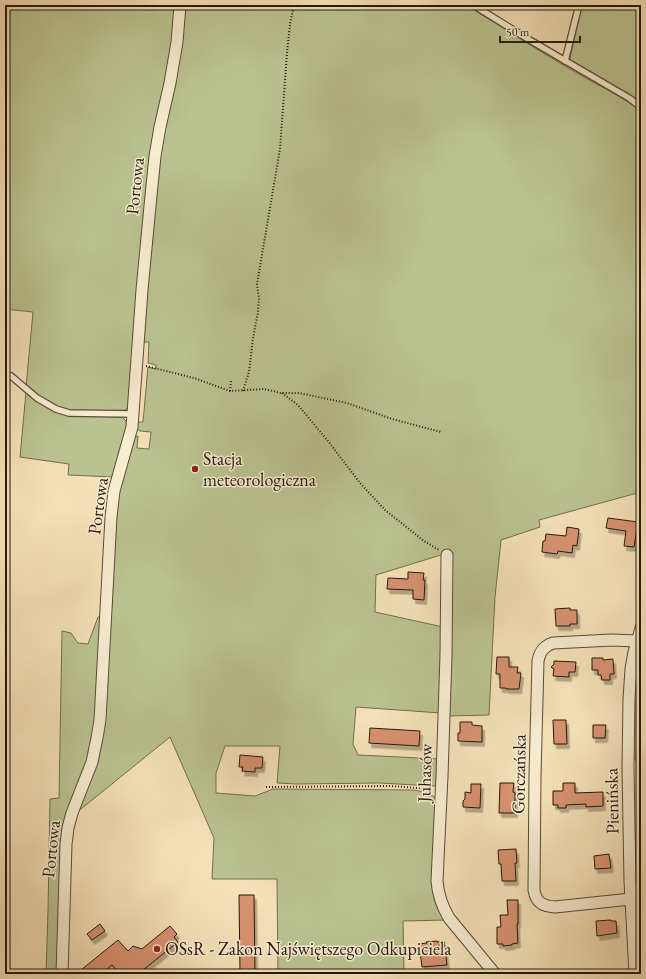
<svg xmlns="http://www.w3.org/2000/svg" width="646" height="979" viewBox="0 0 646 979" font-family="'EB Garamond',serif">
	<defs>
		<filter id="shadow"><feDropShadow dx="2.5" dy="4.5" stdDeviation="0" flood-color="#0004"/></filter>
	</defs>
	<rect width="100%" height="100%" fill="#f5e1b8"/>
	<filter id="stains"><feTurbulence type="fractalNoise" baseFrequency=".005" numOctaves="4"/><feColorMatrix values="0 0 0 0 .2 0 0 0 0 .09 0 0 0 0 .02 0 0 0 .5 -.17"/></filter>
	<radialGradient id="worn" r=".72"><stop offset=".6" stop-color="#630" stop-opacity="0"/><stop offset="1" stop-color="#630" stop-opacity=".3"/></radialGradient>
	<g fill="#bac390" stroke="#706e4e">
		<path d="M 5,5 L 177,5 L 129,405 L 126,410 L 119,411 L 69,411 L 56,406 L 38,396 L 26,387 L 33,312 L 5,309 Z"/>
		<path d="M 182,5 L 469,5 C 478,14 492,20 502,27 C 531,46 561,64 591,81 C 608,90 625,99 641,110 L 641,492 L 539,520 L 540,527 L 501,540 L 495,597 L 489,715 L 448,716 L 444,554 L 376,575 L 375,612 L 443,627 L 441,713 L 356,707 L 353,744 L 358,755 L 440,759 L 437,785 L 433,786 L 380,783 L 297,784 L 277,783 L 280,746 L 225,746 L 216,773 L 216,793 L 255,796 L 273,789 L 414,790 C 424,792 431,793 438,800 L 434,881 L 447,920 L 403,921 L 404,974 L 278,974 L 277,879 L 212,879 L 214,838 L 170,737 L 76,813 L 87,785 L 109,611 L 112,607 L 113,554 L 118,492 L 134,437 L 138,436 L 137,448 L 149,449 L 151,432 L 140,431 L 136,428 L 138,422 L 143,422 L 148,367 L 156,369 L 156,365 L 148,363 L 149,342 L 142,342 L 158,160 Z"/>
		<path d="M 582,5 L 641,5 L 641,104 L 570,61 L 570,58 Z"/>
		<path d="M 26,392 L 68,415 L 122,417 L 126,421 L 128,427 L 114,477 L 68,475 L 69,464 L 20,457 Z"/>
		<path d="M 102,616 L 96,719 L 88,762 L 70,809 L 59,974 L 46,974 L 48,911 L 50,799 L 59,798 L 62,631 L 71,633 L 78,643 L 88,644 L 98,617 Z"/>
		<path d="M 632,703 L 641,703 L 641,764 L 640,764 L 636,761 L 633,754 Z"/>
		<path d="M 631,832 L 641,832 L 641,898 L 635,898 Z"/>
	</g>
	<g fill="#d79271" stroke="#25180d" filter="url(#shadow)">
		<path d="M 608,518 L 638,522 L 634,547 L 624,546 L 626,531 L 606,528 Z"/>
		<path d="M 567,527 L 579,529 L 577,546 L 573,545 L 572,553 L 558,551 L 557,554 L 542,552 L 543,541 L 545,541 L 546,534 L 566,536 Z"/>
		<path d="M 408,572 L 424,573 L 423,580 L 425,580 L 424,600 L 413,599 L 413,590 L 387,589 L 388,578 L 408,579 Z"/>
		<path d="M 570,608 L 570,610 L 577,610 L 577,624 L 570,624 L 570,626 L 556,626 L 555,609 Z"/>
		<path d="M 497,657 L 509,657 L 509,667 L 518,667 L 517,673 L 521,673 L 519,689 L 507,689 L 505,688 L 500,688 L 500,674 L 496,674 Z"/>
		<path d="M 592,658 L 603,658 L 603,660 L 613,659 L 614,674 L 610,674 L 610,680 L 602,680 L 601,675 L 598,675 L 598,670 L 592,670 Z"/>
		<path d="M 554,661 L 576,662 L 575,672 L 569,672 L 569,677 L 553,676 L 554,669 L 551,667 L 554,664 Z"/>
		<path d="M 553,720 L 566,720 L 567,744 L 554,744 Z"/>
		<path d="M 460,722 L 472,722 L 472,725 L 482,726 L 482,742 L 458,741 L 458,733 L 460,733 Z"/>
		<path d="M 593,725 L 606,725 L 605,738 L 593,738 Z"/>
		<path d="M 370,728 L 420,731 L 419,746 L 369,743 Z"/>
		<path d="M 240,755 L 263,757 L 262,768 L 255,768 L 255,772 L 242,771 L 243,767 L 239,767 Z"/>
		<path d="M 500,783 L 514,783 L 513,792 L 515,793 L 515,813 L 499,813 Z"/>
		<path d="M 563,783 L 575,783 L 575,793 L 603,792 L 603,806 L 586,807 L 586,804 L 566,805 L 566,808 L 558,808 L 558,805 L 553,805 L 553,791 L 563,791 Z"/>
		<path d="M 471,784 L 481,784 L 480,808 L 463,807 L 463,801 L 465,799 L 465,792 L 471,793 Z"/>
		<path d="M 516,849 L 517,863 L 515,863 L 516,881 L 502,881 L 501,864 L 499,864 L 498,850 Z"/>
		<path d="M 609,854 L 611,868 L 595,869 L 594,856 Z"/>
		<path d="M 239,895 L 254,895 L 255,974 L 240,974 Z"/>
		<path d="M 507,900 L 518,900 L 518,924 L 517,924 L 518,943 L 512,944 L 512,945 L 503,946 L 503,944 L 497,944 L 497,927 L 501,927 L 500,915 L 508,915 Z"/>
		<path d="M 611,920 L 611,921 L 616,921 L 617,933 L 597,936 L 596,921 Z"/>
		<path d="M 100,924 L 105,931 L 92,940 L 87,934 Z"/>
		<path d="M 170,926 L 177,934 L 174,937 L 178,942 L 143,970 L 147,974 L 120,974 L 112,965 L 101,974 L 76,974 L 118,940 L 128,951 L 133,946 L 142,949 Z"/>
		<path d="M 437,941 L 437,942 L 444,941 L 447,965 L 422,967 L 419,944 L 427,943 L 426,942 Z"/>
	</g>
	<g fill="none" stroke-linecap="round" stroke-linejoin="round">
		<defs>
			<g id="service">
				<path d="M 475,5 L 478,8 L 528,39 L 629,98 L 641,107"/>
				<path d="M 565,61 L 579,5"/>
				<path d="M 11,376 L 37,398 L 56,409 L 69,413 L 133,414"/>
			</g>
			<g id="minor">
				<path d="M 447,555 L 446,655 L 442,776 L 437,881 C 438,895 442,906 449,918 L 495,974"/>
				<path d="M 631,899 L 555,907 C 543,906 536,903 534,890 L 535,776 L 538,661 C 540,651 544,646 553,643 L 612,640 L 637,641"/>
				<path d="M 62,974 L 66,844 L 68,828 L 72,813 L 92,762 L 97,738 L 100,720 L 111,517 L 114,491 L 132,427 L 142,290 L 150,206 L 155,156 L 160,127 L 170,83 L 177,42 L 180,5"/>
				<path d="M 635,974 L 630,881 L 628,768 L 629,699 L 631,669 L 634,652 L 641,628"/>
			</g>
		</defs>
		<use href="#service" stroke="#594a38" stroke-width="8"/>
		<use href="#minor" stroke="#594a38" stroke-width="13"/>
		<g stroke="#25180d" stroke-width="2" stroke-dasharray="1 2" stroke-linecap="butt">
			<path d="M 146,366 L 194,378 L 230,391 L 264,389 L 281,393 L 299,393 L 347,403 L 392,419 L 441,432"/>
			<path d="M 230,391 L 231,380"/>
			<path d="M 243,391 L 249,372 L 253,338 L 258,312 L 259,299 L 257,284 L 280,149 L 287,53 L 290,24 L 294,5"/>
			<path d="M 282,393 L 298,405 L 328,441 L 360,483 L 385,510 L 424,541 L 439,550"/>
			<path d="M 266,787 L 391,786 L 430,789"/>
		</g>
		<use href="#service" stroke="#f8ecd1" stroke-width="5.5"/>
		<use href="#minor" stroke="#f8ecd1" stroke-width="11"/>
	</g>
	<g fill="#8f2418" stroke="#f8ecd1" stroke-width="1.5">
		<circle cx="195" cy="469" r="4"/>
		<circle cx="157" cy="949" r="4"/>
	</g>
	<g text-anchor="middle" stroke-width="3" stroke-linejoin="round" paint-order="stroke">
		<g font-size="18" fill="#25180d" stroke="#f8ecd1">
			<text transform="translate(135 186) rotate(-84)" y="6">Portowa</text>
			<text transform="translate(98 506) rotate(-82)" y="6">Portowa</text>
			<text transform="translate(425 773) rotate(-88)" y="6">Juhasów</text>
			<text transform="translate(519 774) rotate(-89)" y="6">Gorczańska</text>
			<text transform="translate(612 801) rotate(-91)" y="6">Pienińska</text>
			<text transform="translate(51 849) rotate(-84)" y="6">Portowa</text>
		</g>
		<g font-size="18" fill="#25180d" stroke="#f8ecd1" text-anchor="start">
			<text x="203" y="465">Stacja<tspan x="203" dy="21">meteorologiczna</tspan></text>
			<text x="165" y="955">OSsR - Zakon Najświętszego Odkupiciela</text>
		</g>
	</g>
	<rect width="646" height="979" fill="none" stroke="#f5e1b8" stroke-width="20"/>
	<rect x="6" y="6" width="634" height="967" fill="none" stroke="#25180d" stroke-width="2"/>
	<rect x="10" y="10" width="626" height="959" fill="none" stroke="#25180d"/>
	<path d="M500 36v6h80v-6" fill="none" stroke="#25180d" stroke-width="2"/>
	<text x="506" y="36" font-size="12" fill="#25180d" stroke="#f8ecd1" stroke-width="3" paint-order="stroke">50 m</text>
	<rect width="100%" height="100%" filter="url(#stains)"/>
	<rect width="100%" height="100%" fill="url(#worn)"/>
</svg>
